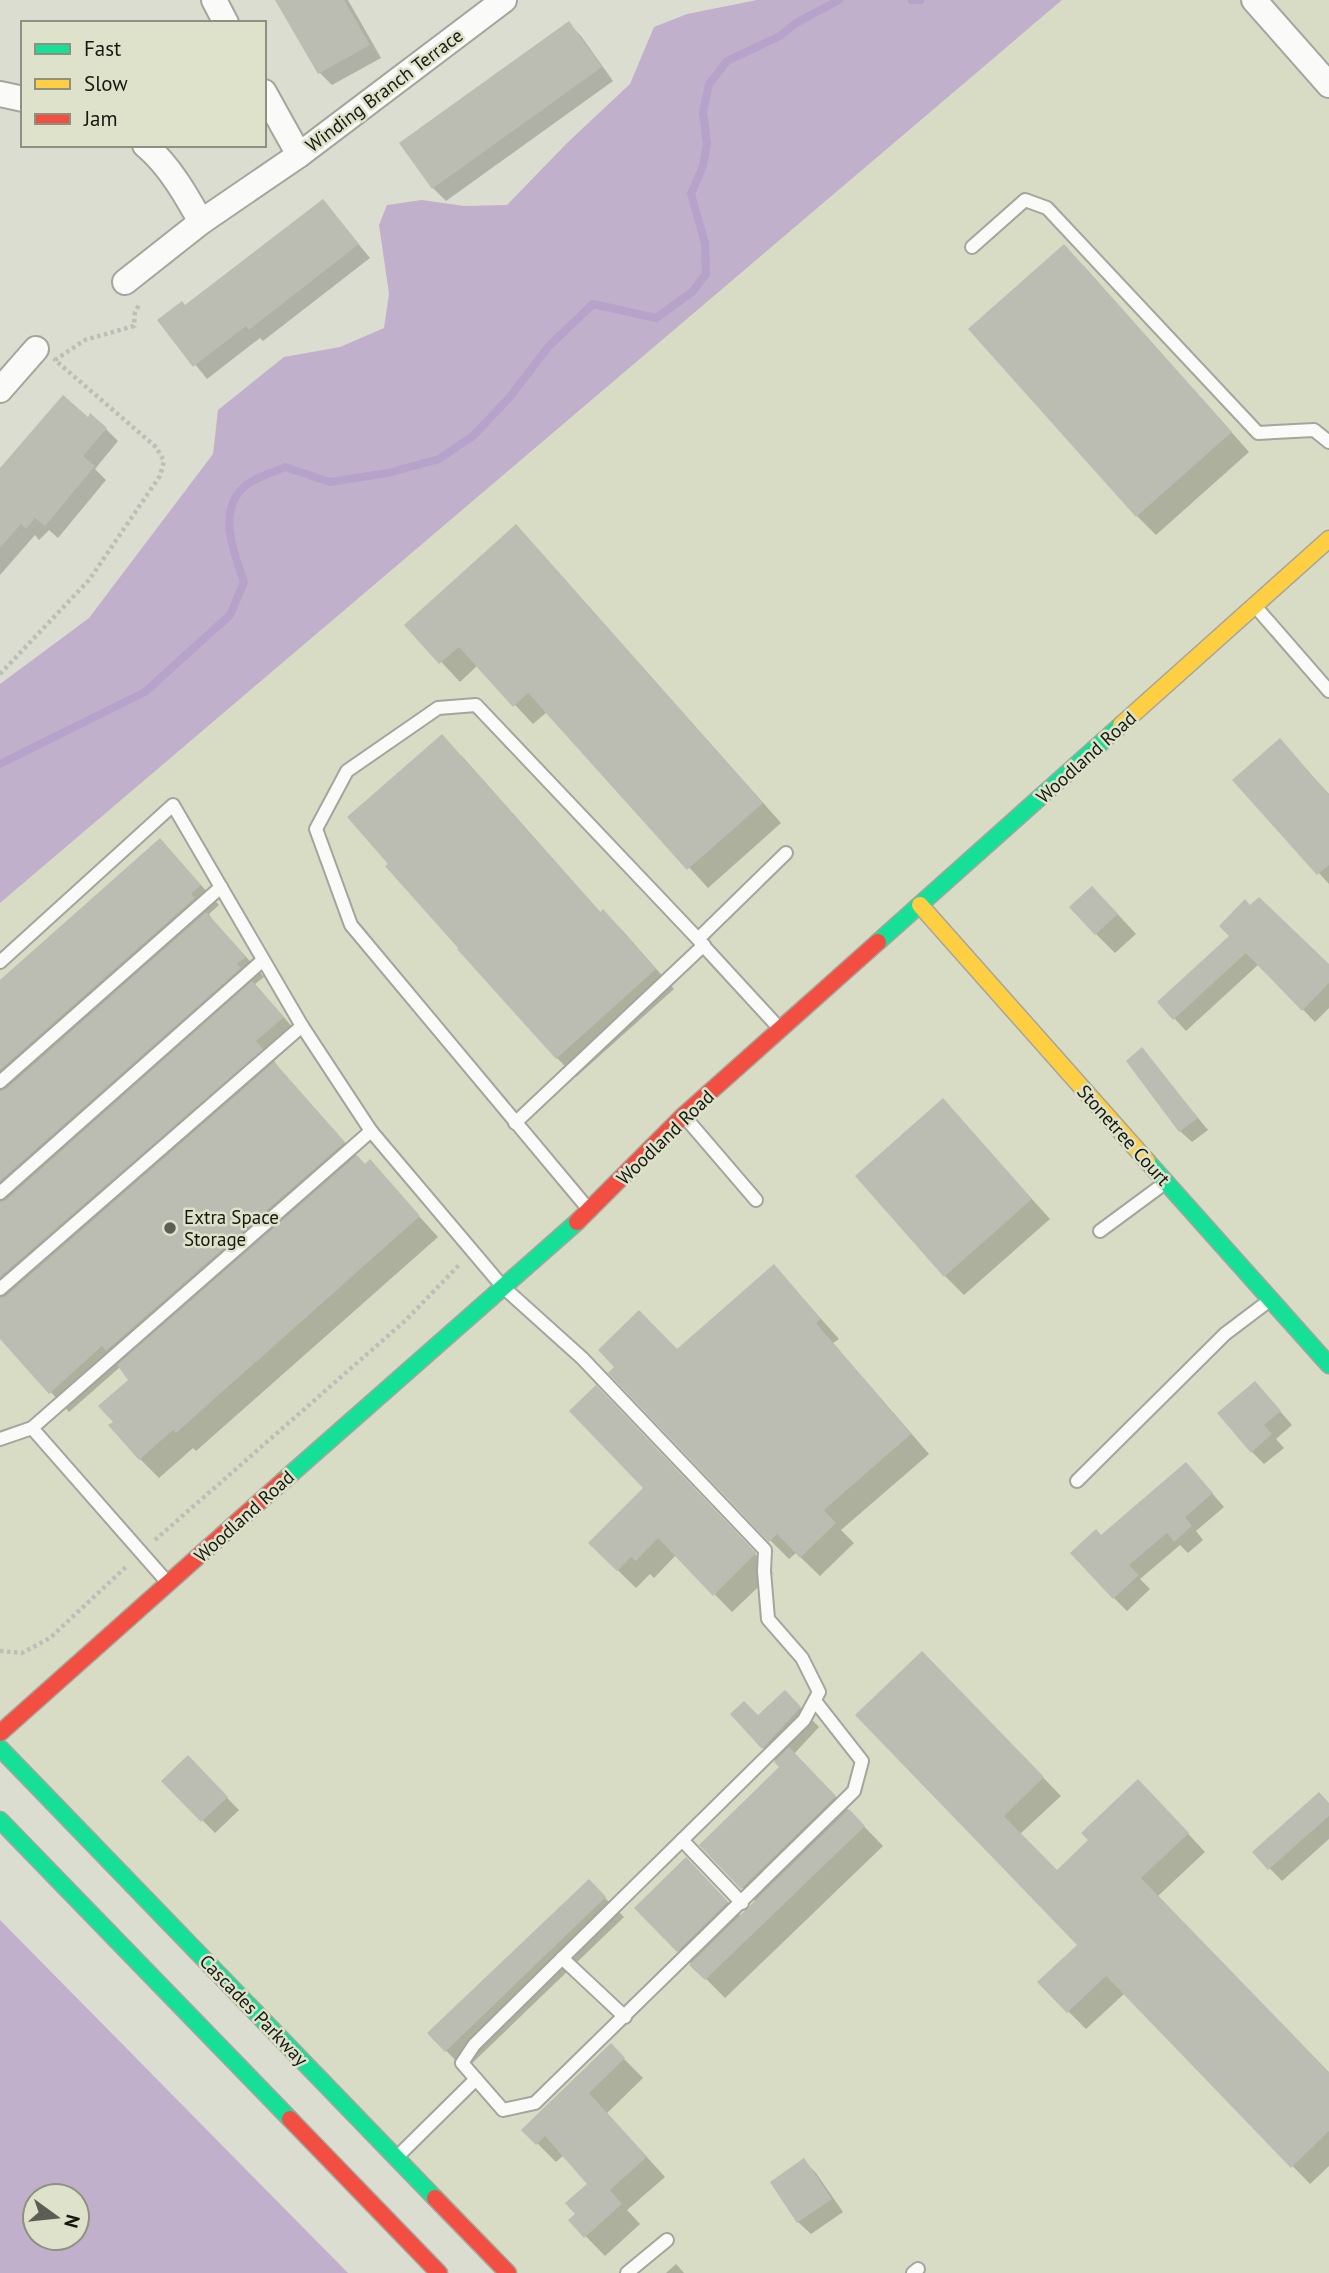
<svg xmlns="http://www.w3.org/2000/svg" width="1329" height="2273" viewBox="0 0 1329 2273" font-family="'PT Sans',sans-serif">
	<rect width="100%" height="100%" fill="#dbddd0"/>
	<path fill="#d8dcc5" d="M 1062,0 L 1329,0 L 1329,2273 L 508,2273 L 0,1748 L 0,903 Z"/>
	<g fill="#c1b0cc" fill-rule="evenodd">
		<path d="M 757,0 L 1062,0 L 0,903 L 0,684 L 89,618 L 213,454 L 218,410 L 284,357 L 340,347 L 384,328 L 389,294 L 379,225 L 387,205 L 422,200 L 464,206 L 507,205 L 567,143 L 630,84 L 654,27 L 687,14 Z"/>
		<path d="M 0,1920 L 348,2273 L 0,2273 ZM 35,2196 L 77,2196 L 77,2238 L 35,2238 Z"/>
	</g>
	<g fill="#0003">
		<path d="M 278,0 L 348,0 L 381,58 L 332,85 L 319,72 Z"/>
		<path d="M 568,23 L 581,36 L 613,81 L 446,201 L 433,188 L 401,143 Z"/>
		<path d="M 323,201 L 370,258 L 263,341 L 260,338 L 207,379 L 160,321 L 186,307 Z"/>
		<path d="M 1083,265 L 1249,452 L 1156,535 L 1137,516 Z"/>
		<path d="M 88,419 L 106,429 L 118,441 L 95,469 L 106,480 L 58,538 L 49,530 L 39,540 L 35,535 L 0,575 L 0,470 Z"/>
		<path d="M 535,546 L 781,823 L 708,888 L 547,712 L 533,724 L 478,665 L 460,682 L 407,625 Z"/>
		<path d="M 1279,740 L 1329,794 L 1329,884 L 1234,781 Z"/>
		<path d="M 461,755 L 601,913 L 603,911 L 622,930 L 674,989 L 576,1077 L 557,1058 Z"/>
		<path d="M 160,840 L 219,905 L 209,914 L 212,919 L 264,977 L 255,984 L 301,1037 L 274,1061 L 280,1069 L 365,1166 L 370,1162 L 438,1237 L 196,1451 L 193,1448 L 159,1478 L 140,1459 L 115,1422 L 130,1380 L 120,1367 L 69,1412 L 0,1336 L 0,982 Z"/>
		<path d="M 1111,907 L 1136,934 L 1115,953 L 1096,934 Z"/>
		<path d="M 1232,936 L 1329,966 L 1329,1008 L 1315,1022 L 1259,964 L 1186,1031 L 1174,1018 Z"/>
		<path d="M 1142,1050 L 1208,1130 L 1192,1142 L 1180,1131 Z"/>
		<path d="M 943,1101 L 1050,1219 L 964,1295 L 945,1276 Z"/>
		<path d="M 774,1266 L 839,1339 L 833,1343 L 929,1454 L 841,1530 L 854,1543 L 820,1576 L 796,1553 L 789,1559 L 770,1540 L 677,1351 Z"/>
		<path d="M 1267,1396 L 1292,1425 L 1276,1439 L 1284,1448 L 1264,1464 L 1252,1452 Z"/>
		<path d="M 614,1405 L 773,1573 L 732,1612 L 676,1555 L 654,1578 L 650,1574 L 636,1588 L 590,1543 L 646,1488 Z"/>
		<path d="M 1198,1477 L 1224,1507 L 1196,1531 L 1203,1540 L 1188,1553 L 1180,1545 L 1140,1579 L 1150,1589 L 1127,1611 L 1114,1598 L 1102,1537 Z"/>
		<path d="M 940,1671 L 1061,1796 L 1020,1834 L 1057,1872 L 1156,1799 L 1205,1852 L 1158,1896 L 1329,2073 L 1329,2166 L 1310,2184 L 1125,1993 L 1086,2029 L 1040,1983 L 1079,1945 L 857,1715 Z"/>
		<path d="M 785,1692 L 819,1727 L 794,1754 L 883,1846 L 725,1998 L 636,1908 L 705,1878 L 741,1916 L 756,1902 L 701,1845 L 781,1767 L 732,1714 L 758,1717 Z"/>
		<path d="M 188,1758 L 239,1810 L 215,1833 L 164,1781 Z"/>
		<path d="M 1329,1804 L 1329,1839 L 1282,1881 L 1254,1852 Z"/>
		<path d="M 589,1882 L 624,1917 L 465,2070 L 430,2034 Z"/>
		<path d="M 611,2046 L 643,2078 L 607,2113 L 665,2177 L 627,2210 L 640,2224 L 605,2256 L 570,2220 L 577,2214 L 589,2184 L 564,2155 L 556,2162 L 524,2130 Z"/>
		<path d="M 804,2161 L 816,2173 L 843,2212 L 811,2234 L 798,2222 Z"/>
		<path d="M 676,2264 L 684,2273 L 666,2273 Z"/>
	</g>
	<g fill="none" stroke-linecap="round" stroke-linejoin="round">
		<g stroke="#b7a2c9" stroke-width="8">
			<path d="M 912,0 L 920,0"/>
			<path d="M 0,764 L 145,692 L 230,615 L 244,582 C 234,552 216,511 245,486 C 255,477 273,473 285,467 L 330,482 L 388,473 L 439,459 L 473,436 L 509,398 L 549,346 L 593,304 L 656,318 L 692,292 L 706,274 L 705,243 L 691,194 L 703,166 L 707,144 L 703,112 L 709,84 L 727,61 L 780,36 L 796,23 L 839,0"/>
		</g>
	</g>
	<g fill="#bbbcb2">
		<path d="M 275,0 L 344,0 L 370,45 L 318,74 Z"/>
		<path d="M 569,21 L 602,67 L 432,189 L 399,143 Z"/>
		<path d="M 323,199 L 359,244 L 249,330 L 246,326 L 193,367 L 157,320 L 182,301 L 185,305 Z"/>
		<path d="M 1064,244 L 1232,432 L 1136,517 L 968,329 Z"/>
		<path d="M 63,395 L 88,417 L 90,413 L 107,428 L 83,456 L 95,466 L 45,526 L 35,518 L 26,529 L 21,524 L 0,548 L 0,468 Z"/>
		<path d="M 516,524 L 763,803 L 687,870 L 528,693 L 513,707 L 459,647 L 439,664 L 404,625 Z"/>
		<path d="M 442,734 L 600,912 L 603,909 L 656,969 L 556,1059 L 457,949 L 458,948 L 385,866 L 388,864 L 347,817 Z"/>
		<path d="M 1280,738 L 1329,795 L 1329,865 L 1317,875 L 1232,780 Z"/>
		<path d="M 160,838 L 201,885 L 191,894 L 195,898 L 0,1070 L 0,980 Z"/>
		<path d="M 1092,886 L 1118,914 L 1095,935 L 1069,907 Z"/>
		<path d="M 1259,897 L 1329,964 L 1329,983 L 1302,1011 L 1246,953 L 1173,1020 L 1157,1002 L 1229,936 L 1219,926 L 1245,899 L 1250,905 Z"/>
		<path d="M 206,912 L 246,957 L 237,964 L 241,968 L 0,1181 L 0,1091 L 6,1089 Z"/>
		<path d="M 252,981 L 284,1017 L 256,1041 L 263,1049 L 0,1277 L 0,1202 L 6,1200 Z"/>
		<path d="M 1142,1047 L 1198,1118 L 1179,1132 L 1126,1061 Z"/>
		<path d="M 274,1062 L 345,1142 L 106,1351 L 102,1346 L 49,1394 L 0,1339 L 0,1298 L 6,1296 Z"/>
		<path d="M 943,1098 L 1032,1199 L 944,1277 L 855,1176 Z"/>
		<path d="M 357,1155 L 365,1164 L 370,1159 L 420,1216 L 176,1433 L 173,1430 L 139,1460 L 108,1425 L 113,1422 L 98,1406 L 128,1380 L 117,1365 Z"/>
		<path d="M 774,1264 L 821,1319 L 816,1323 L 911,1434 L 824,1510 L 836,1523 L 800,1558 L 777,1534 L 769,1542 L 608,1373 L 614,1367 L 598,1350 L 639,1310 L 677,1349 Z"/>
		<path d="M 1255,1381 L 1281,1411 L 1264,1425 L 1272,1434 L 1251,1453 L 1217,1413 Z"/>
		<path d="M 596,1385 L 756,1553 L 713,1596 L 658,1538 L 636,1561 L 631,1557 L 617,1571 L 588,1543 L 643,1488 L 569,1411 Z"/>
		<path d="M 1186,1462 L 1213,1493 L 1185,1517 L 1192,1526 L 1174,1542 L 1167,1533 L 1129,1565 L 1139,1575 L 1113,1599 L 1070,1553 L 1096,1529 L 1101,1535 Z"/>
		<path d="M 922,1651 L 1044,1777 L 1004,1816 L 1057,1870 L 1088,1840 L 1081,1833 L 1138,1779 L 1189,1833 L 1141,1878 L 1329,2072 L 1329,2131 L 1291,2168 L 1106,1976 L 1067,2013 L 1037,1982 L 1077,1945 L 855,1715 Z"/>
		<path d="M 785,1690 L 801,1707 L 762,1749 L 730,1714 L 744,1701 L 758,1715 Z"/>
		<path d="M 789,1747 L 836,1796 L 741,1889 L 699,1845 L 779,1767 L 774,1762 Z"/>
		<path d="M 188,1755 L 228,1797 L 201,1822 L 161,1781 Z"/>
		<path d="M 1319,1792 L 1329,1803 L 1329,1816 L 1268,1870 L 1252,1852 Z"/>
		<path d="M 849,1809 L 865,1826 L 705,1980 L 689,1965 Z"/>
		<path d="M 686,1857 L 728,1902 L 677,1952 L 634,1908 Z"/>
		<path d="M 589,1879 L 606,1897 L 445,2052 L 427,2033 Z"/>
		<path d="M 611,2043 L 625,2058 L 589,2093 L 647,2157 L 610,2190 L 622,2204 L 584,2238 L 568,2220 L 575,2214 L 565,2203 L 587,2184 L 545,2136 L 536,2145 L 521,2130 Z"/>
		<path d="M 804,2158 L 832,2199 L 797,2223 L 770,2182 Z"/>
	</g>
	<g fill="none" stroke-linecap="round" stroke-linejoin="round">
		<defs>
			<g id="lane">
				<path d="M 972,247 L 1025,200 L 1047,208 L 1258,433 L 1314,430 L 1329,442"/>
				<path d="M 1255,606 L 1329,691"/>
				<path d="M 700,942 L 780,1029"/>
				<path d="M 0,962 L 173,805 L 302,1026 L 371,1131 L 502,1286 L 582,1358 L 765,1550 L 764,1571 L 768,1619 L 802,1658 L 819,1692 L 804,1720 L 474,2045 L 462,2063 L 503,2110 L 535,2103 L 854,1791 L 862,1761 L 815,1701"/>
				<path d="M 0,1082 L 221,887"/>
				<path d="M 684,1116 L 756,1200"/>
				<path d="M 515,1123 L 704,945"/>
				<path d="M 0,1193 L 263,960"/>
				<path d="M 590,1211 L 351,925 L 316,829 L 347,771 L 438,708 L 476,705 L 698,939 L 786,853"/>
				<path d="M 1100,1231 L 1165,1183"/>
				<path d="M 0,1289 L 302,1026"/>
				<path d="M 32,1428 L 168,1583"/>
				<path d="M 0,1439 L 32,1428 L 371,1131"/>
				<path d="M 1077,1481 L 1225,1334 L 1270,1300"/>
				<path d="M 682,1840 L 742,1903"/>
				<path d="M 562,1958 L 625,2017"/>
				<path d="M 397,2157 L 476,2079"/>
				<path d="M 627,2273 L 667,2240"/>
				<path d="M 913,2273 L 918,2269"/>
			</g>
			<g id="street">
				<path d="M 214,0 L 226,23"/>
				<path d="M 1254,0 L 1329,85"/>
				<path d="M 264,92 L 299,155"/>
				<path d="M 0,94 L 23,99"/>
				<path d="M 145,145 C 169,165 186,195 201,222"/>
				<path d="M 125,282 L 201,222 L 299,155 L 504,0"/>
				<path d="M 0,390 L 36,349"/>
			</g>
			<g id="fast">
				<path d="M 878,942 L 1121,725"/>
				<path d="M 1147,1161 L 1329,1365"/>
				<path d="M 283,1481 L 577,1222"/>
				<path d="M 0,1748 L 435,2198"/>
				<path d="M 0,1820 L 290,2119"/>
			</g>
			<g id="slow">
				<path d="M 1121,725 L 1329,539"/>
				<path d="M 920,905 L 1147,1161"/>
			</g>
			<g id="jam">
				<path d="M 577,1222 L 684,1115 L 878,942"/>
				<path d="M 0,1733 L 283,1481"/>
				<path d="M 290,2119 L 439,2273"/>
				<path d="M 435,2198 L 508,2273"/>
			</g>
		</defs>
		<use href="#lane" stroke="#a4a59c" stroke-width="16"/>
		<use href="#street" stroke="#a4a59c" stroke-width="28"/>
		<use href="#fast" stroke="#a4a59c" stroke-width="19"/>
		<use href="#slow" stroke="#a4a59c" stroke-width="19"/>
		<use href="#jam" stroke="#a4a59c" stroke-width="19"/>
		<g stroke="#bdbeb8" stroke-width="4.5" stroke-dasharray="3.5 3.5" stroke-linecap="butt">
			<path d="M 0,674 L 89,580 L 160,476 L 164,461 L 156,447 L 55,360 L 85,340 L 134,326 L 135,312 L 140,303"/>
			<path d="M 155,1540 L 406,1320 L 460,1264"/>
			<path d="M 0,1651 L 22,1653 L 50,1638 L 128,1565"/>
		</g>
		<use href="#lane" stroke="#fafaf8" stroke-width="12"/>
		<use href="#street" stroke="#fafaf8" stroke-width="24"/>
		<use href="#fast" stroke="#16e098" stroke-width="16"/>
		<use href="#slow" stroke="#ffcf43" stroke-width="16"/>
		<use href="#jam" stroke="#f24e42" stroke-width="16"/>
	</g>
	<circle fill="#5c5d53" stroke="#dfe2cb" stroke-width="2.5" cx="170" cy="1228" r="7"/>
	<g text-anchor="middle" stroke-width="5" stroke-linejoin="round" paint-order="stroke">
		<g font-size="19" fill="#171810" stroke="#dfe2cb">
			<text transform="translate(384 90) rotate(-37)" y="7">Winding Branch Terrace</text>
			<text transform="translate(1086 757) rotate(-42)" y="7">Woodland Road</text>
			<text transform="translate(1124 1135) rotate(48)" y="7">Stonetree Court</text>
			<text transform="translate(665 1137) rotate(-44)" y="7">Woodland Road</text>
			<text transform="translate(244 1516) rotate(-42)" y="7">Woodland Road</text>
			<text transform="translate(254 2010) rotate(46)" y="7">Cascades Parkway</text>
		</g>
		<g font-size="19" fill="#171810" stroke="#dfe2cb" text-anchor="start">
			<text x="184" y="1224">Extra Space<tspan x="184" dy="22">Storage</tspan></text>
		</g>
	</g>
	<rect x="21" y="21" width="245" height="126" fill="#dfe2cb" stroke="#8f9180" stroke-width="2"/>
	<rect x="35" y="44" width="35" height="10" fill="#16e098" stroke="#8f9180" stroke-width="2"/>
	<text x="84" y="56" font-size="21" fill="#171810">Fast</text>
	<rect x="35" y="79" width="35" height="10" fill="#ffcf43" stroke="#8f9180" stroke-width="2"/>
	<text x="84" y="91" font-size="21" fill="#171810">Slow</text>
	<rect x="35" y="114" width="35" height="10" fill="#f24e42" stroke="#8f9180" stroke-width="2"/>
	<text x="84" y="126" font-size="21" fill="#171810">Jam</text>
	<g transform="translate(56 2217) rotate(105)"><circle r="33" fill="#dfe2cb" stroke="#8f9180" stroke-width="2"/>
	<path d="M0-5L12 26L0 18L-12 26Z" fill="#5c5d53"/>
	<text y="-10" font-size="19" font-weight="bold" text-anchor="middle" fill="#171810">N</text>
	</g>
</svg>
